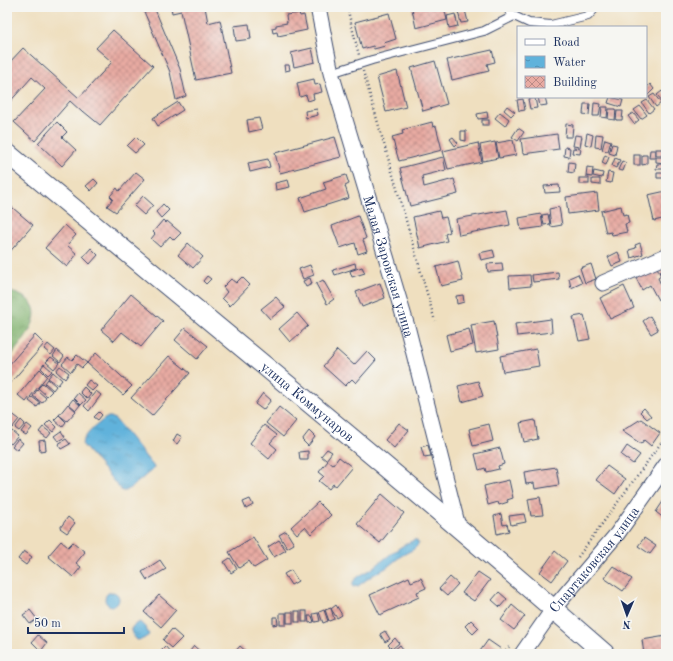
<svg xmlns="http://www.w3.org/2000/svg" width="673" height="661" viewBox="0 0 673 661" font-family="'Old Standard TT',serif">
	<defs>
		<pattern id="forest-crowns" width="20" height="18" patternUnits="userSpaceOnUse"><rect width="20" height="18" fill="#7fb16c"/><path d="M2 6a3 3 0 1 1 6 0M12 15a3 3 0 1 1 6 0" fill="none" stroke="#67905c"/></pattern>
		<pattern id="water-ripples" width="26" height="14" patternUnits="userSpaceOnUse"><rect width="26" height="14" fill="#60b2db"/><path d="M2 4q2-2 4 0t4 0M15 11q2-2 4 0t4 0" fill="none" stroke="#4e91b5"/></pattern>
		<pattern id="building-cross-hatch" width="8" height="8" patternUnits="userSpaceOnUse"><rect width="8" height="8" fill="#e8aaa2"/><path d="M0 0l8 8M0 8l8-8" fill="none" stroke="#bb8b87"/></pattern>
	</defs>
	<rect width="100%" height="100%" fill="#f6f6f2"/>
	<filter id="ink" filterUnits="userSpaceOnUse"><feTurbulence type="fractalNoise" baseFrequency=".025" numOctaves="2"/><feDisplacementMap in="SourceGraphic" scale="8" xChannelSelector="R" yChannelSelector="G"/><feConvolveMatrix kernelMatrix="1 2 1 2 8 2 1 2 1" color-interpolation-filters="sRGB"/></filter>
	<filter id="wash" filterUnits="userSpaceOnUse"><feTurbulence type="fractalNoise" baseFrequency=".012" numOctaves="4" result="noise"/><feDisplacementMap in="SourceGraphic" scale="16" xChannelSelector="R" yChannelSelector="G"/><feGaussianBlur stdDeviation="0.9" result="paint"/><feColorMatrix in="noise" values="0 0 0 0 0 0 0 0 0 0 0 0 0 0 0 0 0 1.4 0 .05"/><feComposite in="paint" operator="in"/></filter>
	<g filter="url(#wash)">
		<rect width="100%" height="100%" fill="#efdfbf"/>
		<path fill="url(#forest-crowns)" stroke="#4d7065" d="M 11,292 C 58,305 24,338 7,361 L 7,293 Z"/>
		<g fill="url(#water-ripples)" stroke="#3e709c">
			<path d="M 108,417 L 111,417 L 115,419 L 154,467 L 153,469 L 131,488 L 125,491 L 122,491 L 82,444 C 83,436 100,421 108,417 Z"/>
			<path d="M 414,540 L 416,540 L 419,544 L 414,549 L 401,556 L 386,568 L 373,575 L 358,586 L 353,587 L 353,582 C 358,575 366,573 373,568 C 386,558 399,546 414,540 Z"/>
			<circle cx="112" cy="599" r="7"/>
			<path d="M 140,622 L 146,628 L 149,635 L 143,639 L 137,640 L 132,634 L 131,629 L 134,625 Z"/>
		</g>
		<g id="blocks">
			<g fill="url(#building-cross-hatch)">
				<path d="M 142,7 L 154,7 L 180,69 L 186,96 L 176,100 L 170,72 Z"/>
				<path d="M 171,7 L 205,7 L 208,23 L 220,20 L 231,73 L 196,80 L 181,11 L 172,13 Z"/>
				<path d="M 422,7 L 444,7 L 447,20 L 416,28 L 412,9 Z"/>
				<path d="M 465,10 L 468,22 L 461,23 L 458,12 Z"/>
				<path d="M 299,13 L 300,16 L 304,15 L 307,30 L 278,36 L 277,32 L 273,33 L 272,28 L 276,27 L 276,25 L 287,23 L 286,15 Z"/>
				<path d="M 389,13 L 396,39 L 384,43 L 385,46 L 374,49 L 373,46 L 362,49 L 355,22 Z"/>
				<path d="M 455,14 L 458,26 L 449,28 L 447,16 Z"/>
				<path d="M 249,24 L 251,39 L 236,41 L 234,26 Z"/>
				<path d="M 113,30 L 153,66 L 100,125 L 83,111 L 82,112 L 70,101 L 35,141 L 14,122 L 45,89 L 32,77 L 7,105 L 7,65 L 23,48 L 79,98 L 112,62 L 96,48 Z"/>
				<path d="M 312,48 L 315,62 L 294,67 L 291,53 Z"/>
				<path d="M 492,50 L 495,62 L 487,64 L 489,71 L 452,80 L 447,60 Z"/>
				<path d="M 435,61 L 447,104 L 423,111 L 411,68 Z"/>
				<path d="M 284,65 L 289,65 L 290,70 L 285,71 Z"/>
				<path d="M 397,71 L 406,107 L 386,112 L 377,77 Z"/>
				<path d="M 314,79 L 315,85 L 320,84 L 322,92 L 313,94 L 314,99 L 308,101 L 306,95 L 300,97 L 297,83 Z"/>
				<path d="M 650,84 L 654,89 L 646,97 L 646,88 Z"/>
				<path d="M 662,91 L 666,97 L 666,102 L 664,103 L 657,95 Z"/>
				<path d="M 654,94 L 661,103 L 656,107 L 649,97 Z"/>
				<path d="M 538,97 L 545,97 L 547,105 L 540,106 Z"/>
				<path d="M 610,97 L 623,100 L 621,107 L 608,103 Z"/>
				<path d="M 535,98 L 537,108 L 530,109 L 528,99 Z"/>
				<path d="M 523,99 L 525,110 L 519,111 L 517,100 Z"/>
				<path d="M 647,100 L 654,109 L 649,113 L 642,103 Z"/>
				<path d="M 178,102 L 183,110 L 158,126 L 153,118 Z"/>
				<path d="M 594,103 L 601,104 L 599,116 L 593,116 Z"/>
				<path d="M 584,104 L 590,104 L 589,115 L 583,114 Z"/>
				<path d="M 507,106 L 515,112 L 511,116 L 504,110 Z"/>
				<path d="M 640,106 L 647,115 L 641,119 L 634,110 Z"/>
				<path d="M 602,107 L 608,107 L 607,118 L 601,117 Z"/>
				<path d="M 317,109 L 318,115 L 306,118 L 305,111 Z"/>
				<path d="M 609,109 L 616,109 L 615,120 L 608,119 Z"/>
				<path d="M 617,111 L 623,111 L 622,120 L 616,120 Z"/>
				<path d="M 487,112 L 488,118 L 478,119 L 477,114 Z"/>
				<path d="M 500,112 L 509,119 L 505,126 L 495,118 Z"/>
				<path d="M 633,113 L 639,120 L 634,124 L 628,116 Z"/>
				<path d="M 259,118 L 262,129 L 249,132 L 247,120 Z"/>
				<rect x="482" y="120" width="7" height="5"/>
				<path d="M 57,122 L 67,132 L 62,137 L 76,150 L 62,166 L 38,143 Z"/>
				<path d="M 432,122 L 433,127 L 436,126 L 442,150 L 399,161 L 392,137 L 403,134 L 402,130 Z"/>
				<path d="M 566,124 L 573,125 L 572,137 L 565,137 Z"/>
				<path d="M 518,128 L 524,132 L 518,141 L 512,137 Z"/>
				<path d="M 461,131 L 466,131 L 466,141 L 461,140 Z"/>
				<path d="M 587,133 L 593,135 L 591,146 L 585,144 Z"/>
				<path d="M 557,134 L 559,149 L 523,154 L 521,139 Z"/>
				<path d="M 596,134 L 603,135 L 601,148 L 595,147 Z"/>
				<path d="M 575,135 L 582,136 L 580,147 L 573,146 Z"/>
				<path d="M 136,137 L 144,145 L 135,153 L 127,146 Z"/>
				<path d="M 335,137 L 341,157 L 280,173 L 275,153 Z"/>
				<path d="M 453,137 L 458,143 L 455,146 L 450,139 Z"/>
				<path d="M 605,139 L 611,141 L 608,151 L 602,150 Z"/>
				<path d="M 513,140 L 516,155 L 499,158 L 496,143 Z"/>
				<path d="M 495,142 L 498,158 L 483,161 L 480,145 Z"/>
				<path d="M 478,143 L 482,162 L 448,169 L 443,151 Z"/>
				<path d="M 612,144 L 617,145 L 615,155 L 609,153 Z"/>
				<path d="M 565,147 L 570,148 L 569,157 L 564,156 Z"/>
				<path d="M 573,148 L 581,149 L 580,154 L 572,153 Z"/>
				<rect x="656" y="149" width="10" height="6"/>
				<path d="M 650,150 L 655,150 L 655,158 L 649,158 Z"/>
				<path d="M 605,155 L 609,157 L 606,165 L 602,163 Z"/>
				<rect x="634" y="155" width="6" height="10"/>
				<path d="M 642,155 L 647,155 L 647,164 L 642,165 Z"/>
				<path d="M 443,157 L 446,170 L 422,176 L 424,187 L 454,179 L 458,194 L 410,206 L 400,168 Z"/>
				<path d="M 656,157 L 666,157 L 666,163 L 656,162 Z"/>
				<path d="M 615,158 L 620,160 L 616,168 L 612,166 Z"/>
				<path d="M 268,159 L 270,167 L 250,172 L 248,163 Z"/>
				<path d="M 622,161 L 626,163 L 623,171 L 618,170 Z"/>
				<path d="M 569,162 L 575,163 L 574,173 L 568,172 Z"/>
				<path d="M 657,164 L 666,164 L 666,169 L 656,169 Z"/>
				<path d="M 587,167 L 593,168 L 592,177 L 586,176 Z"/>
				<path d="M 594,171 L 603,173 L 602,178 L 593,176 Z"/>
				<path d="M 136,172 L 145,179 L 116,212 L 107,206 L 113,199 L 110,196 L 117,188 L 119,191 Z"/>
				<path d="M 608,172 L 613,173 L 611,183 L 606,182 Z"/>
				<path d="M 657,173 L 666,173 L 665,178 L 657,178 Z"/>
				<path d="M 346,175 L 349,184 L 345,186 L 349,198 L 305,212 L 300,198 L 326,189 L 323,182 Z"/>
				<rect x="579" y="178" width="10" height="6"/>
				<path d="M 94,179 L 98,183 L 91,191 L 86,186 Z"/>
				<path d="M 592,179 L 600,179 L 600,185 L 592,184 Z"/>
				<path d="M 288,180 L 290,187 L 276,190 L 275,183 Z"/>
				<path d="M 559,185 L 560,192 L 545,193 L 544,186 Z"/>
				<path d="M 666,191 L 666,218 L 654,221 L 648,195 Z"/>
				<path d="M 597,193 L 599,210 L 568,214 L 566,197 Z"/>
				<path d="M 143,196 L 153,205 L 144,215 L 134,206 Z"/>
				<path d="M 7,203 L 33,225 L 7,255 Z"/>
				<path d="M 163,204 L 169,210 L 161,218 L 156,212 Z"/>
				<path d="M 621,206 L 623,215 L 627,214 L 629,223 L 625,224 L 627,232 L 612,235 L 611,232 L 606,233 L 601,211 Z"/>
				<path d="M 559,207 L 562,225 L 551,227 L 549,209 Z"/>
				<path d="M 507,210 L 510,225 L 459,235 L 456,219 Z"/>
				<path d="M 439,211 L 441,218 L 446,217 L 450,232 L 445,234 L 447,241 L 420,248 L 413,217 Z"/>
				<path d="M 541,214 L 543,227 L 521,230 L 519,218 Z"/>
				<path d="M 548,214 L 550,224 L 544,225 L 542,215 Z"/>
				<path d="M 358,216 L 366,238 L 363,240 L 367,251 L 358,254 L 355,243 L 340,248 L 332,226 Z"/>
				<path d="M 163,220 L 166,223 L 167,221 L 181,233 L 174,240 L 170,236 L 160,247 L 151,239 L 155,234 L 153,232 Z"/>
				<path d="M 65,225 L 76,235 L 67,245 L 77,254 L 67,267 L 45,248 Z"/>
				<path d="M 188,243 L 203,257 L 193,268 L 178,255 Z"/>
				<path d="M 640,243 L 643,254 L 631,258 L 629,250 L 636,248 L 635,245 Z"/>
				<path d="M 91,248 L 98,255 L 90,264 L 83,257 Z"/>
				<path d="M 493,250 L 495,257 L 481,260 L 479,253 Z"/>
				<path d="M 618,252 L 622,262 L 612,266 L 608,257 Z"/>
				<path d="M 458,261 L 463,281 L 441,286 L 436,267 Z"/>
				<path d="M 355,263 L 356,268 L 335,275 L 333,270 Z"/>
				<path d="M 502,263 L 503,271 L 488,272 L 487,264 Z"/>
				<path d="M 591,264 L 596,279 L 585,283 L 580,268 Z"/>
				<path d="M 310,265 L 314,275 L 303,279 L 299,269 Z"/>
				<path d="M 656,265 L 661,276 L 658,278 L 666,295 L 658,300 L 650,285 L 642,290 L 635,276 Z"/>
				<path d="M 362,267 L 365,273 L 352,277 L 350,271 Z"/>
				<path d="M 666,269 L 666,286 L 660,272 Z"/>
				<path d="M 558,272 L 559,279 L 533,282 L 532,275 Z"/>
				<path d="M 578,274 L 582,283 L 571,288 L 569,278 Z"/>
				<path d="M 530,275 L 531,286 L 510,288 L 509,276 Z"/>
				<path d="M 207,276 L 211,279 L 206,284 L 203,281 Z"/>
				<path d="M 242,277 L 250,285 L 230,306 L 222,298 L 227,292 L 223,287 L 231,279 L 236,283 Z"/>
				<path d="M 310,278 L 312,284 L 306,287 L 303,281 Z"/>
				<path d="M 323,280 L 334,299 L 327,304 L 316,284 Z"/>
				<path d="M 380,283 L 385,298 L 362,307 L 356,292 Z"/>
				<path d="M 624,286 L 634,308 L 610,319 L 600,298 Z"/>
				<path d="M 131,294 L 163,321 L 141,347 L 122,332 L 114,341 L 101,330 Z"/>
				<path d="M 463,295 L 464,302 L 457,304 L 456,296 Z"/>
				<path d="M 276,297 L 285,307 L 270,319 L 261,309 Z"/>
				<path d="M 297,313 L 308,326 L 290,342 L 279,329 Z"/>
				<path d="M 584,315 L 590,339 L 579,341 L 573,317 Z"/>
				<path d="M 650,316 L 658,330 L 651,334 L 643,321 Z"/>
				<path d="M 551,319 L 552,332 L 517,336 L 515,324 Z"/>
				<path d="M 494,321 L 499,349 L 476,353 L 471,325 Z"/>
				<path d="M 185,328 L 208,346 L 197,359 L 175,340 Z"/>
				<path d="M 469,329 L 473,345 L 450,351 L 446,335 Z"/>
				<path d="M 35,335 L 44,344 L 7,387 L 7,367 Z"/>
				<path d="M 48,344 L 55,350 L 51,355 L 44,349 Z"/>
				<path d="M 536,349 L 539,366 L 503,372 L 500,356 Z"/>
				<path d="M 57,350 L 64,356 L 60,362 L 53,356 Z"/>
				<path d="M 337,350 L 354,365 L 367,351 L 376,360 L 356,383 L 352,379 L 345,386 L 323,366 Z"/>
				<path d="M 96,353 L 132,386 L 123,395 L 87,363 Z"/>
				<path d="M 77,355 L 87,363 L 82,368 L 77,364 L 71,372 L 62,364 L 68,357 L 72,360 Z"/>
				<path d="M 169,356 L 190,373 L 152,416 L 131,398 Z"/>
				<path d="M 51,357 L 59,363 L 54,369 L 46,362 Z"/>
				<path d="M 44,364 L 52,371 L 48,375 L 41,368 Z"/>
				<path d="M 60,366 L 69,373 L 65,379 L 56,371 Z"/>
				<path d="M 40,369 L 47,376 L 26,402 L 18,395 Z"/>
				<path d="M 53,372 L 62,380 L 58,385 L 48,378 Z"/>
				<path d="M 48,379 L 56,386 L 53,390 L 45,383 Z"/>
				<path d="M 89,380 L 97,386 L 92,391 L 85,385 Z"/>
				<path d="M 478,381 L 483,396 L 462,402 L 458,386 Z"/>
				<path d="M 43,383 L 52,391 L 47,396 L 38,388 Z"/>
				<path d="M 84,387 L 91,394 L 87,399 L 80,392 Z"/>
				<path d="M 37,390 L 46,398 L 42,403 L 33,396 Z"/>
				<path d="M 96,391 L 101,395 L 89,411 L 84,406 Z"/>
				<path d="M 78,393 L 86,400 L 81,405 L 74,398 Z"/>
				<path d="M 263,393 L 271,400 L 263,410 L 255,404 Z"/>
				<path d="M 32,397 L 40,403 L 37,407 L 29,401 Z"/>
				<path d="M 73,399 L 80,405 L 76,410 L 69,404 Z"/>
				<path d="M 68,404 L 76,411 L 67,421 L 59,415 Z"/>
				<path d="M 279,407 L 296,421 L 283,437 L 266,423 Z"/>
				<path d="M 644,408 L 651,416 L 647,419 L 640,412 Z"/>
				<path d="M 99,412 L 102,415 L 98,420 L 94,417 Z"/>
				<path d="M 11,413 L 19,419 L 12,428 L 7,424 L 7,417 Z"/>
				<path d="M 59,415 L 66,422 L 62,427 L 54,420 Z"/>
				<path d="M 641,419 L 660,433 L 651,446 L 644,440 L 641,444 L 622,431 Z"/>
				<path d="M 21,420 L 25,424 L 19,431 L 15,428 Z"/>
				<path d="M 50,420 L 57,427 L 53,432 L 45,425 Z"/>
				<path d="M 535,420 L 538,439 L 524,442 L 520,423 Z"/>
				<path d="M 399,423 L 409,430 L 394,448 L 385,440 Z"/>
				<path d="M 27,424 L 32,428 L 26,435 L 21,432 Z"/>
				<path d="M 489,424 L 493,441 L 473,446 L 469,429 Z"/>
				<path d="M 264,425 L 277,435 L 270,443 L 277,449 L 269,459 L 250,443 Z"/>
				<path d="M 7,427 L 18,436 L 11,444 L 7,441 Z"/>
				<path d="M 43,427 L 51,433 L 47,438 L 39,432 Z"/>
				<path d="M 61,431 L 65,437 L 58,441 L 54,436 Z"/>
				<path d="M 309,431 L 315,437 L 308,446 L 302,440 Z"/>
				<path d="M 177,434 L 182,437 L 177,444 L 173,441 Z"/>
				<path d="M 18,439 L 23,443 L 17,450 L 12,446 Z"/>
				<path d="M 66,439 L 70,444 L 61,449 L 58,444 Z"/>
				<path d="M 45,440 L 46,450 L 40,451 L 39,441 Z"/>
				<path d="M 428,445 L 431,456 L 424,457 L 421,447 Z"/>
				<path d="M 627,446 L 640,455 L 633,464 L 621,455 Z"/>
				<path d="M 500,448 L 504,464 L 498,466 L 499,469 L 486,472 L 485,468 L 479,470 L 475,454 Z"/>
				<path d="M 327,449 L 332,452 L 326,460 L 321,456 Z"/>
				<path d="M 308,451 L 308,460 L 300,460 L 299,452 Z"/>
				<path d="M 339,457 L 352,467 L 336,486 L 333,484 L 329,489 L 319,481 L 324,476 L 319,472 L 328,461 L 333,465 Z"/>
				<path d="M 607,466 L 625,479 L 615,494 L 596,480 Z"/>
				<path d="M 556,467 L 559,485 L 535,489 L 534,483 L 526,484 L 524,472 Z"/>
				<path d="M 509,480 L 513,498 L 507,500 L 508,502 L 499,505 L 498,502 L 488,505 L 484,486 Z"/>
				<path d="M 382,494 L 404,513 L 380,543 L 357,524 Z"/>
				<path d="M 540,497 L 543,515 L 531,516 L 528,499 Z"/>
				<path d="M 250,499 L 253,505 L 246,509 L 243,502 Z"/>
				<path d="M 664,500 L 666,501 L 666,520 L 656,512 Z"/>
				<path d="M 318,502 L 331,515 L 311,534 L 305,527 L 297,534 L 291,527 Z"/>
				<path d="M 501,514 L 503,525 L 507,524 L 509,531 L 497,534 L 494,516 Z"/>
				<path d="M 524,514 L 526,522 L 511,525 L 509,516 Z"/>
				<path d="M 68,517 L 75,523 L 67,533 L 60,528 Z"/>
				<path d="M 286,531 L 294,544 L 287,548 L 279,535 Z"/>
				<path d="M 253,537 L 267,560 L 254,568 L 249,561 L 239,568 L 229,552 Z"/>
				<path d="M 644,538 L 656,546 L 650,554 L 638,546 Z"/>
				<path d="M 279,540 L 286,550 L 274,557 L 268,547 Z"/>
				<path d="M 61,541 L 68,547 L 73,542 L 85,552 L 76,563 L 81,567 L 73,577 L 48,556 Z"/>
				<path d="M 24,551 L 32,557 L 26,565 L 18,559 Z"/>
				<path d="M 555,551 L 567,561 L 552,581 L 540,572 Z"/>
				<path d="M 230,558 L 237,569 L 231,573 L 224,562 Z"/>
				<path d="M 160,560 L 166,569 L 147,580 L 142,572 Z"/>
				<path d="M 613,566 L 632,579 L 623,591 L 604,578 Z"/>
				<path d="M 291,570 L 298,581 L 291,585 L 284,574 Z"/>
				<path d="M 478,572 L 490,580 L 474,601 L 462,593 Z"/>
				<path d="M 409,577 L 411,582 L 421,578 L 426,588 L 417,592 L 419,597 L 380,615 L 370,595 Z"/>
				<path d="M 450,577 L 458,584 L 447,596 L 439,589 Z"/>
				<path d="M 499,592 L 507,599 L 500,607 L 492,600 Z"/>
				<path d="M 159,595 L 176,610 L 161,627 L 144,612 Z"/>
				<path d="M 336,605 L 342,615 L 337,618 L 331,609 Z"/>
				<path d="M 512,605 L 525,616 L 514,630 L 501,620 Z"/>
				<path d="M 331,608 L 334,619 L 329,621 L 325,610 Z"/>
				<path d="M 30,610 L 37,619 L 30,624 L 23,615 Z"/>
				<path d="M 324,610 L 328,621 L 323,623 L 319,612 Z"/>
				<rect x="295" y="611" width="5" height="11"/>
				<rect x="302" y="611" width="5" height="11"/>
				<rect x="287" y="612" width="6" height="11"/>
				<rect x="280" y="613" width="6" height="12"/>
				<path d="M 318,613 L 320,621 L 315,622 L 313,614 Z"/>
				<path d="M 308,616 L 312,616 L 314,622 L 309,623 Z"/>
				<path d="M 273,617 L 277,617 L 278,624 L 273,625 Z"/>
				<path d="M 471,620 L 479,628 L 473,634 L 465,626 Z"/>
				<path d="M 172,629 L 182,638 L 172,648 L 163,640 Z"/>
				<path d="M 385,631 L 390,639 L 385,642 L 380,634 Z"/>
				<path d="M 38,635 L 47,643 L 41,651 L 32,642 Z"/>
				<path d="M 666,636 L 666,654 L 644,654 L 642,640 Z"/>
				<path d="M 395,638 L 399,643 L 392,649 L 388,645 Z"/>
				<path d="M 488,640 L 501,649 L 497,654 L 478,654 Z"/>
				<path d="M 400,645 L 403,649 L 396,654 L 393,651 Z"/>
				<path d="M 165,646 L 171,653 L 170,654 L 163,654 L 160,651 Z"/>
				<path d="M 194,646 L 203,654 L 194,654 L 190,651 Z"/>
				<path d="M 240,646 L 249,654 L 233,654 Z"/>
			</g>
		</g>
	</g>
	<g filter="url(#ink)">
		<use href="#blocks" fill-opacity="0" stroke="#3b496d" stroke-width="1"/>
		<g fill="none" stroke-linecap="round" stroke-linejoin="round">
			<defs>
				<g id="service">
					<path d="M 506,7 L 514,16 L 529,23 L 551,25 L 588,16 L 596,7"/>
					<path d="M 331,73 L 372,60 L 484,31 L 514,16"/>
				</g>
				<g id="minor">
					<path id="s1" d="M 318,7 L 331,73 L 408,330 L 458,527"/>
					<path d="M 603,283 L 666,256"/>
					<path id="s2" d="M 522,654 L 554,608 L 617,534 L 666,465"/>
				</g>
				<g id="tertiary">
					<path id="s3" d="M 7,153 C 207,319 410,483 605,654"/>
				</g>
			</defs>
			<use href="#service" stroke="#3b496d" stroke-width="10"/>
			<use href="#minor" stroke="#3b496d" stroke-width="17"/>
			<use href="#tertiary" stroke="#3b496d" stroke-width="21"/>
			<g stroke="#3b496d" stroke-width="2.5" stroke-dasharray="1 3" stroke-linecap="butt">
				<path d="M 347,7 L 359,55"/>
				<path d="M 363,71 L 435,321"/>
				<path d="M 578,557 L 666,436"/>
				<path d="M 504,654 L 509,647"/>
			</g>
			<use href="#service" stroke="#fff" stroke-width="8"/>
			<use href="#minor" stroke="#fff" stroke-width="15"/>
			<use href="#tertiary" stroke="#fff" stroke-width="19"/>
		</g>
	</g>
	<g text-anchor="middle" stroke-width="3.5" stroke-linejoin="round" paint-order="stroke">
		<g font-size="14" fill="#1b2f5e" stroke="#f6f6f2">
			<text dy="5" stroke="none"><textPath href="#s1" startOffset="269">Малая Заровская улица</textPath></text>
			<text dy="5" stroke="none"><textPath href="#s3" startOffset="390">улица Коммунаров</textPath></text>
			<text dy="5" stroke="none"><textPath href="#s2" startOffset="119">Спартаковская улица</textPath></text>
		</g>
	</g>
	<rect width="673" height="661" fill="none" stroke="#f6f6f2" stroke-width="24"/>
	<rect x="517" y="26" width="130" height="72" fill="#f6f6f2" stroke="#9ea6b7"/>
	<rect x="525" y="39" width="20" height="6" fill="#ffffff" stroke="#9ea6b7"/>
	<text x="553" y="46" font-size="12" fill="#1b2f5e">Road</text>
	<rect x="525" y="56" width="20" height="12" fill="url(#water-ripples)" stroke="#9ea6b7"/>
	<text x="553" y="66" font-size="12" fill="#1b2f5e">Water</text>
	<rect x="525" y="76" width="20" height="12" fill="url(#building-cross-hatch)" stroke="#9ea6b7"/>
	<text x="553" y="86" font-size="12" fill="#1b2f5e">Building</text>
	<g transform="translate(627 615) rotate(182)" stroke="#f6f6f2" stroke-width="3" paint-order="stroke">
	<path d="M0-3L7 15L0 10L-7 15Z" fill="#1b2f5e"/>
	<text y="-6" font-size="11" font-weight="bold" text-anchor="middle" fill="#1b2f5e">N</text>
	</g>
	<path d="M28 627v6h96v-6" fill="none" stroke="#1b2f5e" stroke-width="2"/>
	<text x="34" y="627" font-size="12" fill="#1b2f5e" stroke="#f6f6f2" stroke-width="3" paint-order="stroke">50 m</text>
</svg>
